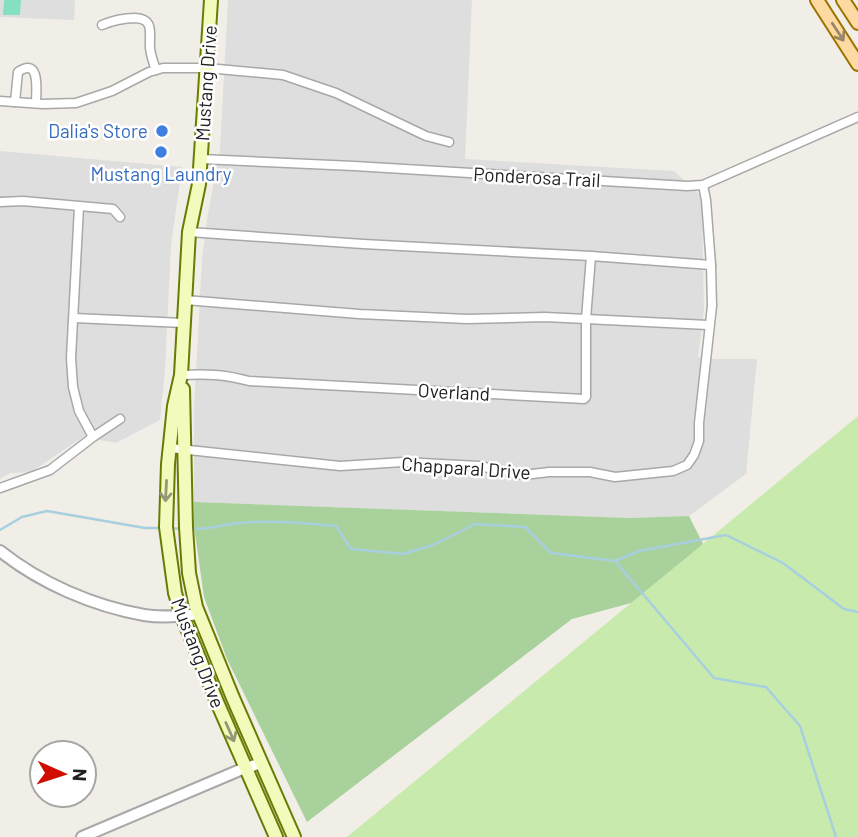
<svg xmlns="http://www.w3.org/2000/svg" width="858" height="837" viewBox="0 0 858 837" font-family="Barlow,sans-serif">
	<rect width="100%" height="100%" fill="#f1eee7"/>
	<g fill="#dfdede">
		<path d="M 0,0 L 75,0 L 74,20 L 0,17 Z"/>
		<path d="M 228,0 L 472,0 L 465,159 L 674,171 L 699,194 L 702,206 L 704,311 L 698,357 L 709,359 L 757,359 L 746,474 L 689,516 L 629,518 L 194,502 L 194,410 L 202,259 L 208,213 L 220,150 Z"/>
		<path d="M 0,151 L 182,167 L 171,245 L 165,370 L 160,420 L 116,443 L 83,437 L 31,472 L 10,473 L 0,479 Z"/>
	</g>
	<path fill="#c8ebad" d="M 858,416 L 858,837 L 347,837 Z"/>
	<path fill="#a8d19c" d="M 194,502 L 629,518 L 689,516 L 703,544 L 631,603 L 572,619 L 307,822 L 227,659 L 204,597 L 194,526 Z"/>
	<path fill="#85e0c2" d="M 4,0 L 21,0 L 20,15 L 3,15 Z"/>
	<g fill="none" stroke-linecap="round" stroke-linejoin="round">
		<g stroke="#a8cfdf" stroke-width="2.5">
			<path d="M 169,528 L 183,529"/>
			<path d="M 190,529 C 206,530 222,525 239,523 C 272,520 304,523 336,526 L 351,549 L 403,554 L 433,545 L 475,524 L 525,527 L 551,553 L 615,561 L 714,678 L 766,687 L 800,726 L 836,837"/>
			<path d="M 0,530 L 22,517 L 47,511 L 145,528 L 162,528"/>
			<path d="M 615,561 L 639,551 L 726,535 L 783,563 L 844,609 L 858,612"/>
		</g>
		<defs>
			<g id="minor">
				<path d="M 102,25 C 114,20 122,18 135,18 C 155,19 149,33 150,48 C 151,56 153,62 156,70"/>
				<path d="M 0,101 L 43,104 L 76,103 L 112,91 L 149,72 L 163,68 L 207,68 L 283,75 L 336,93 L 426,136 L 449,142"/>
				<path d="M 15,102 L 18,72 C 41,56 36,92 36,103"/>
				<path d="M 201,159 L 354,166 L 687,186 L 703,185 L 858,117"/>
				<path d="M 0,202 L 23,201 L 113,209 L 120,217"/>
				<path d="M 79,207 L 71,358 L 73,387 L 79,411 L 93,437"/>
				<path d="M 189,232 L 363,244 L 591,256 L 711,265"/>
				<path d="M 185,300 L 359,314 L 467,319 L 545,317 L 586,319 L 708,325"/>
				<path d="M 74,318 L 183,323"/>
				<path d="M 181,375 C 207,374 223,374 249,381 L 584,399 L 586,397 L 586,319 L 591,256"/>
				<path d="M 170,448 L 340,466 L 403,462 L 479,466 L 524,475 L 549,472 L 590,472 L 615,477 L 673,471 L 687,465 L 694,455 L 699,441 L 699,423 L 712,306 L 711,265 L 706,200 L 703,185"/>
				<path d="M 0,488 L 50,470 L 93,437 L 120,419"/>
			</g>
			<g id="tertiary">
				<path d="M 0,551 C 40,583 93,606 144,615 C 162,618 181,616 199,614"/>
				<path d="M 82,837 L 240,770 L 261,763"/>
			</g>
			<g id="secondary">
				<path d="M 211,0 L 199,184 L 189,232 L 181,375 L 174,406 L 168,464 L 166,527 L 175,593 L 182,616 L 217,702 L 276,837"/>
				<path d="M 183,389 L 186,527 L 189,573 L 196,607 L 233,698 L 294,837"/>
			</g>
			<g id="primary">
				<path d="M 817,0 L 858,64"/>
				<path d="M 843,0 L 858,23"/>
			</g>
		</defs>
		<use href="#minor" stroke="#a8a8a8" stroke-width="11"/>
		<use href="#tertiary" stroke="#a8a8a8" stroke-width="14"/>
		<use href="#secondary" stroke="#687c04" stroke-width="16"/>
		<use href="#primary" stroke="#9d7300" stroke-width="16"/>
		<use href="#minor" stroke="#fff" stroke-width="8"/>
		<use href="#tertiary" stroke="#fff" stroke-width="10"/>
		<use href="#secondary" stroke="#f4fabc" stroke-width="12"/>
		<use href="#primary" stroke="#fddaa1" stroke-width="12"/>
	</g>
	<defs><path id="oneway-shaft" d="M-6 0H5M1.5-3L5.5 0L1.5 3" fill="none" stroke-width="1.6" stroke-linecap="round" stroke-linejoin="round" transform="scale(1.75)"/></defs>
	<use stroke="#9a8767" href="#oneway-shaft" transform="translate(838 32) rotate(57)"/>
	<g stroke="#959876">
		<use href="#oneway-shaft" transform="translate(166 491) rotate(93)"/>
		<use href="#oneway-shaft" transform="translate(230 732) rotate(66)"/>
	</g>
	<g fill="#3f7fe0" stroke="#fff" stroke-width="2.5">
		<circle cx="162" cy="131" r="7"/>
		<circle cx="161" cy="152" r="7"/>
	</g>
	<g text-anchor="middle" stroke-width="5" stroke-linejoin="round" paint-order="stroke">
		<g font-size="19" fill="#212121" stroke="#fff">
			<text transform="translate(206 83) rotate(-86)" y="7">Mustang Drive</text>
			<text transform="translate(537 177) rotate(3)" y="7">Ponderosa Trail</text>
			<text transform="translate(454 392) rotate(3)" y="7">Overland</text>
			<text transform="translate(466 468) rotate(4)" y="7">Chapparal Drive</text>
			<text transform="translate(198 653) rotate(69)" y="7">Mustang Drive</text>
		</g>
		<g font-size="19" fill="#366cbe" stroke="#fff" text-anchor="end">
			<text x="148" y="138">Dalia's Store</text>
			<text x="161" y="181" text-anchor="middle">Mustang Laundry</text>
		</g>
	</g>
	<g transform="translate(63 774) rotate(93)"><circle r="33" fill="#ffffff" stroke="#a6a6a6" stroke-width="2"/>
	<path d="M0-5L12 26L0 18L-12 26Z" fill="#d10c00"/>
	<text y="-10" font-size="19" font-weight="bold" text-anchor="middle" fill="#212121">N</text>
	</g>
</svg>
